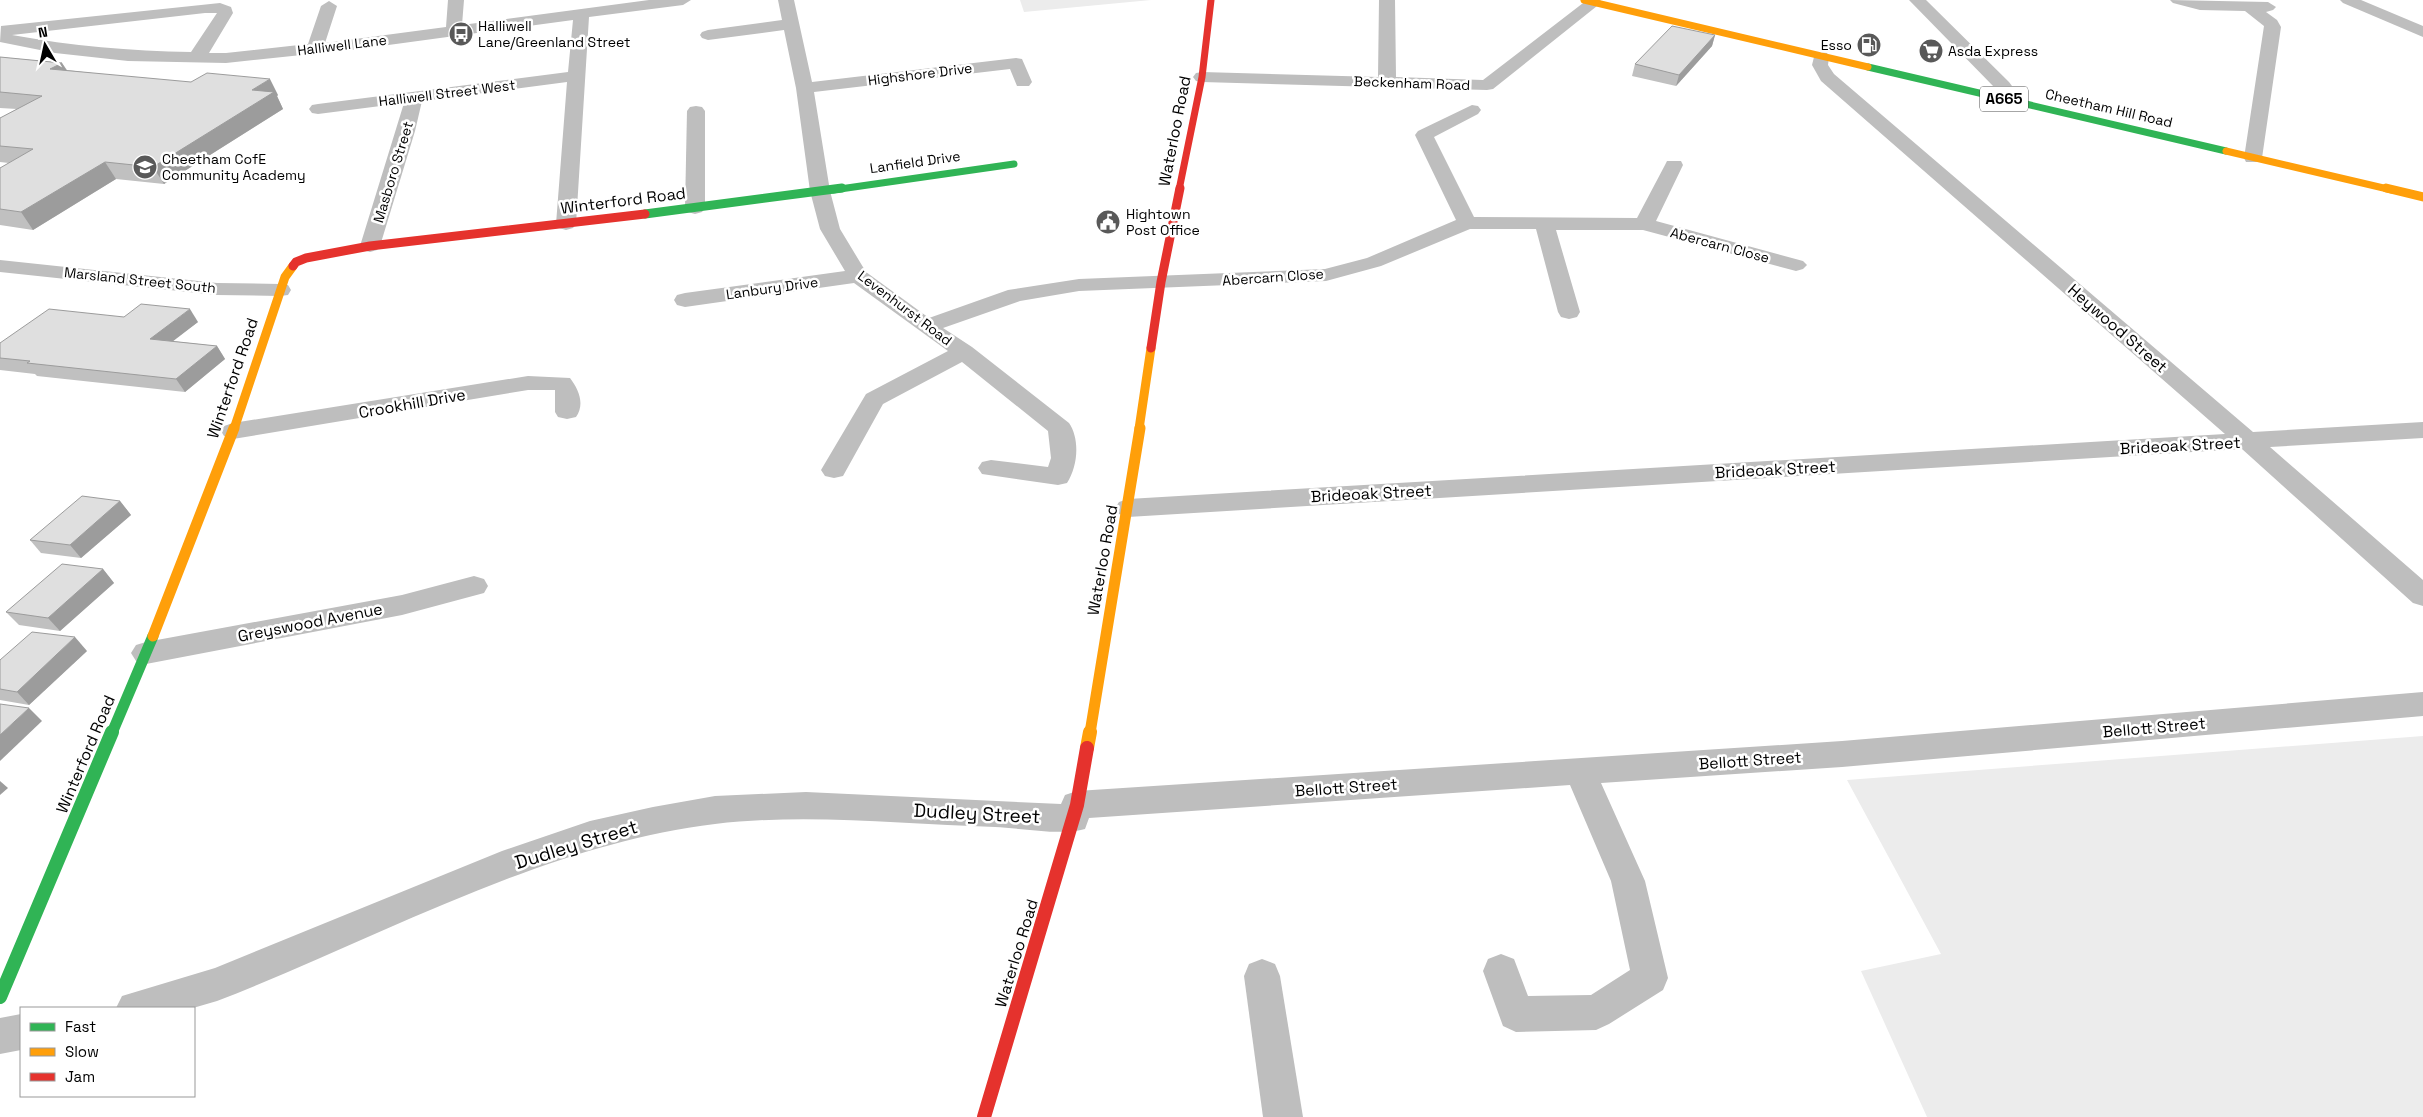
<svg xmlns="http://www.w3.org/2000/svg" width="2423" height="1117" viewBox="0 0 2423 1117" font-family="'Space Grotesk',sans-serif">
	<rect width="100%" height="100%" fill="#fff"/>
	<g fill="#ececec">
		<path d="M 1020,0 L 1151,0 L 1024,12 Z"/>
		<path d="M 2423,736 L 2423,1117 L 1927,1117 L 1861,971 L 1941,954 L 1847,780 Z"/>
	</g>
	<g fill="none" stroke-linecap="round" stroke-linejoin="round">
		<g fill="#bebebe" fill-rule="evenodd">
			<path d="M 448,0 L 464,0 L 462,25 L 649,0 L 691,0 L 683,5 L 589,17 L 576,224 L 573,228 L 566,230 L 559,228 L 556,224 L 567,82 L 422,101 L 415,131 L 380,246 L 377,250 L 370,252 L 363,250 L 360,246 L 404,103 L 318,114 L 312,113 L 309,109 L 312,105 L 318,104 L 568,72 L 573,20 L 359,49 L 226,63 L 128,61 L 55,53 L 0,42 L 1,26 L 220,3 L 231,7 L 233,13 L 209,53 L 226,53 L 308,44 L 321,6 L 329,1 L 337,6 L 325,43 L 446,27 ZM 205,13 L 217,13 L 191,52 C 130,51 72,46 12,35 Z"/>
			<path d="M 778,0 L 794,0 L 812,82 L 1016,58 L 1022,59 L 1032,82 L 1029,86 L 1017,86 L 1010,69 L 814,92 L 830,191 L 840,229 L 866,272 L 929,318 L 1008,290 L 1079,279 L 1325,269 L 1367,258 L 1456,220 L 1415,135 L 1418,131 L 1472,105 L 1478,106 L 1481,110 L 1478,114 L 1434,137 L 1474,217 L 1637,218 L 1665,165 L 1667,161 L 1681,161 L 1683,165 L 1656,221 L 1803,261 L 1807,265 L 1803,269 L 1796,271 L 1643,230 L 1556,230 L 1580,312 L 1577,317 L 1569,319 L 1561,317 L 1558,312 L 1536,229 L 1470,229 L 1381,266 L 1326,281 L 1079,291 L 1020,301 L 943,328 L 972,347 L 1069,423 C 1080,439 1078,466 1067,483 L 1058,485 L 982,474 L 978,468 L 982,462 L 991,460 L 1048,467 L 1051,458 L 1048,431 L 962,362 L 883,404 L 843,476 L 834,478 L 825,476 L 821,470 L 866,394 L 948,351 L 854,283 L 685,307 L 677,305 L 674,300 L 677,295 L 685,293 L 845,271 L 820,229 L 810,191 L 796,88 L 784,30 L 708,40 L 702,38 L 700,35 L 702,32 L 708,30 L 782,20 Z"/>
			<path d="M 1379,0 L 1395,0 L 1396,77 L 1483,80 L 1587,0 L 1600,0 L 1602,2 L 1493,89 L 1487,90 L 1202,82 L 1196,81 L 1193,77 L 1196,73 L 1202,72 L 1378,77 Z"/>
			<path d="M 1909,0 L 1926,0 L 2009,82 L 2012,86 L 2006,102 L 1994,102 L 1991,98 L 1994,87 Z"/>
			<path d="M 2170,0 L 2268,2 L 2276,7 L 2273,10 L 2266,12 L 2277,20 L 2281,27 L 2262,158 L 2260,162 L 2246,162 L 2244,158 L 2264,26 L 2245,11 L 2200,10 L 2173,3 Z"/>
			<path d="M 2340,0 L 2361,0 L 2423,26 L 2423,37 L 2343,3 Z"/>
			<path d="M 1821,52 L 1827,53 L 1829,57 L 1828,65 L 1834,74 L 2253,432 L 2423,422 L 2423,438 L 2270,447 L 2423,580 L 2423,606 L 2413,603 L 2242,449 L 1128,517 L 1119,514 L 1115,508 L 1119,502 L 1128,499 L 2225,434 L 1821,81 L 1812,65 L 1815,53 Z"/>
			<path d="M 696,106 L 702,107 L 705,111 L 705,208 L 702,212 L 695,214 L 688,212 L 685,208 L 687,111 L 690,107 Z"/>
			<path d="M 0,260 L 217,283 L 280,284 L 288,285 L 291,290 L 288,295 L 280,296 L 217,295 L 0,272 Z"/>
			<path d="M 528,376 L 570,378 C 579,390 585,404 576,417 L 567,419 L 558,417 L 555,412 L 555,390 L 528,390 L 233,439 L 224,436 L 221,431 L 224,426 L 233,423 Z"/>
			<path d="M 474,576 L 484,579 L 488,586 L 484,593 L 402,615 L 146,664 L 136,661 L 131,653 L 136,645 L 146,642 L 402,595 Z"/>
			<path d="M 2423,692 L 2423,716 L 1842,767 L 1601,783 L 1645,881 L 1668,978 L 1663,990 L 1609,1024 L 1596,1030 L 1516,1032 L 1503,1026 L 1483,971 L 1488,959 L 1501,954 L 1514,959 L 1528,996 L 1591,995 L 1630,970 L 1611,881 L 1570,785 L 1089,818 L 1085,829 C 1063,836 1020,828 995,827 C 903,824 806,813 715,824 C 541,845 378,939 217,1001 L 193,1008 L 116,1008 L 122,996 L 215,968 L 502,851 L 590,821 L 653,807 L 715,796 L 806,792 L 1061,804 L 1065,795 L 1077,791 L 1842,741 Z"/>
			<path d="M 1262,959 L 1275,964 L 1280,976 L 1303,1117 L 1263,1117 L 1244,976 L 1249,964 Z"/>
			<path d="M 21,1014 L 21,1050 L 0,1054 L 0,1018 Z"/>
		</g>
		<g stroke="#30b455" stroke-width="7">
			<path d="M 1868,67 L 2226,151"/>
			<path d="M 833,190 L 1014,164"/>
		</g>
		<path stroke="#30b455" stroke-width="9" d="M 645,214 L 842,188"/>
		<path stroke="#30b455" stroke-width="11" d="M 112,733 L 153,636"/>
		<path stroke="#30b455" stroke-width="14" d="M 0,997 L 112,732"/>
		<g stroke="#ff9f0a" stroke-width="7">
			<path d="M 1584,0 L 1868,67"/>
			<path d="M 2226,151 L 2392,190"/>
		</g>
		<g stroke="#ff9f0a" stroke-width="9">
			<path d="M 2386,188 L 2423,197"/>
			<path d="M 234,429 L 285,277 L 293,266"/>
			<path d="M 1139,429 L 1151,348"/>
		</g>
		<g stroke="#ff9f0a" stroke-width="11">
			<path d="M 153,636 L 234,428"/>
			<path d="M 1090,733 L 1140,428"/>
		</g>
		<path stroke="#ff9f0a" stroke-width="14" d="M 1087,748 L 1090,732"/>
		<path stroke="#e5322d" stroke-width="7" d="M 1179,190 L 1202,77 L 1211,0"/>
		<g stroke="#e5322d" stroke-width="9">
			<path d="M 293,266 L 296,262 L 306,258 L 370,246 L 645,214"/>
			<path d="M 1151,348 L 1161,282 L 1180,188"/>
		</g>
		<path stroke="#e5322d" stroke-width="14" d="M 984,1117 L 1077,805 L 1087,748"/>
	</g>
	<g fill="#c0c0c0">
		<path d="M 1715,35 L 1712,46 L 1676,86 L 1632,76 L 1635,64 Z"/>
		<path d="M 0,57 L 62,63 L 67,70 L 278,95 L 277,96 L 283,109 L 164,184 L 116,179 L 33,230 L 0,225 L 0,168 L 9,163 L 0,162 L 0,118 L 17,109 L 0,108 Z"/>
		<path d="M 124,317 L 198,322 L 172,341 L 217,346 L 225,359 L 185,392 L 37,376 L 35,374 L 0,370 L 0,343 Z"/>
		<path d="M 120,501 L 131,515 L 81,558 L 41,553 L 30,540 Z"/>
		<path d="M 103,569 L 114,583 L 60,631 L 19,625 L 6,612 Z"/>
		<path d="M 87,651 L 29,705 L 0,700 L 0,660 Z"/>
	</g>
	<g fill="#9c9c9c">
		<path d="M 1715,35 L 1712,46 L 1676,86 L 1679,75 Z"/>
		<path d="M 62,63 L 72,79 L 50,69 Z"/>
		<path d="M 270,79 L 278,95 L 277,96 L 283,109 L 164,184 L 153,167 L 252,90 Z"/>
		<path d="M 105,162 L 116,179 L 33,230 L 21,212 Z"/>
		<path d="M 190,309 L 198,322 L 159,352 L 150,339 Z"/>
		<path d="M 217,346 L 225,359 L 185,392 L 176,379 Z"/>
		<path d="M 120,501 L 131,515 L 81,558 L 70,545 Z"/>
		<path d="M 103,569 L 114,583 L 60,631 L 48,618 Z"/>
		<path d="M 75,637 L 87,651 L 29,705 L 17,692 Z"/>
		<path d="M 29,708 L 42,721 L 0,761 L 0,735 Z"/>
		<path d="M 0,781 L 8,788 L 0,795 Z"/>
	</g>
	<g fill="#dfdfdf" stroke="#9c9c9c">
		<path d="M 1672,26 L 1715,35 L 1679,75 L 1635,64 Z"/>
		<path d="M 0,57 L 62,63 L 50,69 L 191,82 L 207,73 L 270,79 L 252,90 L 274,92 L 153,167 L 105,162 L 21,212 L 0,209 L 0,168 L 33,149 L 0,146 L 0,118 L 42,96 L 0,92 Z"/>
		<path d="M 141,304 L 190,309 L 150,339 L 217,346 L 176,379 L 27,363 L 30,361 L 0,358 L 0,343 L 49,309 L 124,317 Z"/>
		<path d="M 82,496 L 120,501 L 70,545 L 30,540 Z"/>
		<path d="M 62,564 L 103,569 L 48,618 L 6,612 Z"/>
		<path d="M 32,632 L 75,637 L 17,692 L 0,689 L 0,660 Z"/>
		<path d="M 0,704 L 29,708 L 0,735 Z"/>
	</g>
	<defs>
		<symbol id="bus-disc" viewBox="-11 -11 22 22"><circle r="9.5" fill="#595959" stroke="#fff"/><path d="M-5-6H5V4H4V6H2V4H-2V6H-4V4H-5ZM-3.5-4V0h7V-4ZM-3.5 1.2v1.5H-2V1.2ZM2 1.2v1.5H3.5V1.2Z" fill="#fff"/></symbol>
		<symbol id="fuel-disc" viewBox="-11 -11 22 22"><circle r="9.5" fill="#595959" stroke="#fff"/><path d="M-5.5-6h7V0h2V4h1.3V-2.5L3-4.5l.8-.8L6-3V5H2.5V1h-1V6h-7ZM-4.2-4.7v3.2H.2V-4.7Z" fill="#fff"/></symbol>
		<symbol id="supermarket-disc" viewBox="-11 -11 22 22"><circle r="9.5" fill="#595959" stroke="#fff"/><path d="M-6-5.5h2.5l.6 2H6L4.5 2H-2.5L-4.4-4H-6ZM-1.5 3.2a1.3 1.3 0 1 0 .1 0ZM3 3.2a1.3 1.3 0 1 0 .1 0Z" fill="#fff"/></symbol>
		<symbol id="school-disc" viewBox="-11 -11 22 22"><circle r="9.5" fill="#595959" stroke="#fff"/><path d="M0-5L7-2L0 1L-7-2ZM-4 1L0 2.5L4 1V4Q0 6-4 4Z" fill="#fff"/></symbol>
		<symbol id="civic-disc" viewBox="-11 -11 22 22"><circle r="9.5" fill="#595959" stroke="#fff"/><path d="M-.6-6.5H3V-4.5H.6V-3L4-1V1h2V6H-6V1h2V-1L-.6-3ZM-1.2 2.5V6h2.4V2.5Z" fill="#fff"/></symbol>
	</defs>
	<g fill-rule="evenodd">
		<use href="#bus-disc" x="447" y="20" width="28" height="28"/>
		<use href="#fuel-disc" x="1855" y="31" width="28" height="28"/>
		<use href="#supermarket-disc" x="1917" y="37" width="28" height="28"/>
		<use href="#school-disc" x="131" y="153" width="28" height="28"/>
		<use href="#civic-disc" x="1094" y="208" width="28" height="28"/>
	</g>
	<g text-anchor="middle" stroke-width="5" stroke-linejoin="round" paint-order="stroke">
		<g font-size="14" fill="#000" stroke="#fff" text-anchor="start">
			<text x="478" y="31">Halliwell<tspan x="478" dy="16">Lane/Greenland Street</tspan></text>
			<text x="1852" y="50" text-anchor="end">Esso</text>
			<text x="1948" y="56">Asda Express</text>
			<text x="162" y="164">Cheetham CofE<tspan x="162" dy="16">Community Academy</tspan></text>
			<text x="1126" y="219">Hightown<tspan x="1126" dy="16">Post Office</tspan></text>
		</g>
		<g font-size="14" fill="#000" stroke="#fff">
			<text transform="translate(342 45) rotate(-7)" y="5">Halliwell Lane</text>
			<text transform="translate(920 74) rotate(-7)" y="5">Highshore Drive</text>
			<text transform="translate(1412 83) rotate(2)" y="5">Beckenham Road</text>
			<text transform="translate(447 93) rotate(-7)" y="5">Halliwell Street West</text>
			<text transform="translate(2109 108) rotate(13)" y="5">Cheetham Hill Road</text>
			<text transform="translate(915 162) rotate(-8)" y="5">Lanfield Drive</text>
			<text transform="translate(393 172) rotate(-73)" y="5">Masboro Street</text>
			<text transform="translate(1720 245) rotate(15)" y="5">Abercarn Close</text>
			<text transform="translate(1273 277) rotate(-4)" y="5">Abercarn Close</text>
			<text transform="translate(140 280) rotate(6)" y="5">Marsland Street South</text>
			<text transform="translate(772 288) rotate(-8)" y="5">Lanbury Drive</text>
			<text transform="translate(905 308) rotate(37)" y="5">Levenhurst Road</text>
		</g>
		<rect fill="#fff" stroke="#4c4c4c" stroke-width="1" x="1980" y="86.5" width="48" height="25" rx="4"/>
		<g font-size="15" font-weight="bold" fill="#000">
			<text x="2004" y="104">A665</text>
		</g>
		<g font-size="16" fill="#000" stroke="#fff">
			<text transform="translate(1174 131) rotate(-79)" y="6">Waterloo Road</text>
			<text transform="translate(623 200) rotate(-7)" y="6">Winterford Road</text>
			<text transform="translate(2118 328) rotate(41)" y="6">Heywood Street</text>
			<text transform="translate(232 378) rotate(-71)" y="6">Winterford Road</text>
			<text transform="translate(412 403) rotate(-10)" y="6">Crookhill Drive</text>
			<text transform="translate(2180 445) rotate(-3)" y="6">Brideoak Street</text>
			<text transform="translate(1775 469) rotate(-3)" y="6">Brideoak Street</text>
			<text transform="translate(1371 493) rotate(-3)" y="6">Brideoak Street</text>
			<text transform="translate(1102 560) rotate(-80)" y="6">Waterloo Road</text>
			<text transform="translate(310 622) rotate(-11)" y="6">Greyswood Avenue</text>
			<text transform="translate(2154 727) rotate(-5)" y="6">Bellott Street</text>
			<text transform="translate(85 754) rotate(-67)" y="6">Winterford Road</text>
			<text transform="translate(1750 760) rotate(-4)" y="6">Bellott Street</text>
			<text transform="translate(1346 787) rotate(-4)" y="6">Bellott Street</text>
			<text transform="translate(1016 953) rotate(-73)" y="6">Waterloo Road</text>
		</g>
		<g font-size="19" fill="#000" stroke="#fff">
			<text transform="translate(977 813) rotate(3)" y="7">Dudley Street</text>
			<text transform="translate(576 844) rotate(-17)" y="7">Dudley Street</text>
		</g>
	</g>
	<rect x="20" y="1007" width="175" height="90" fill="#ffffff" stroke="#999999"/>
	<rect x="30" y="1023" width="25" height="8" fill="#30b455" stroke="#999999"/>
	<text x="65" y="1032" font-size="15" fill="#000000">Fast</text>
	<rect x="30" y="1048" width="25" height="8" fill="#ff9f0a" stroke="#999999"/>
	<text x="65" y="1057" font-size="15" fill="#000000">Slow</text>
	<rect x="30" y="1073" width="25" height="8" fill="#e5322d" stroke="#999999"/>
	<text x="65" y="1082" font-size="15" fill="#000000">Jam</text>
	<g transform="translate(45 45) rotate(351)" stroke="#ffffff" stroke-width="4" paint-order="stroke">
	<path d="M0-4L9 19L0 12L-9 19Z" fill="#000000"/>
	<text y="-8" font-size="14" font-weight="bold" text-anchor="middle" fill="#000000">N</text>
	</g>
</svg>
